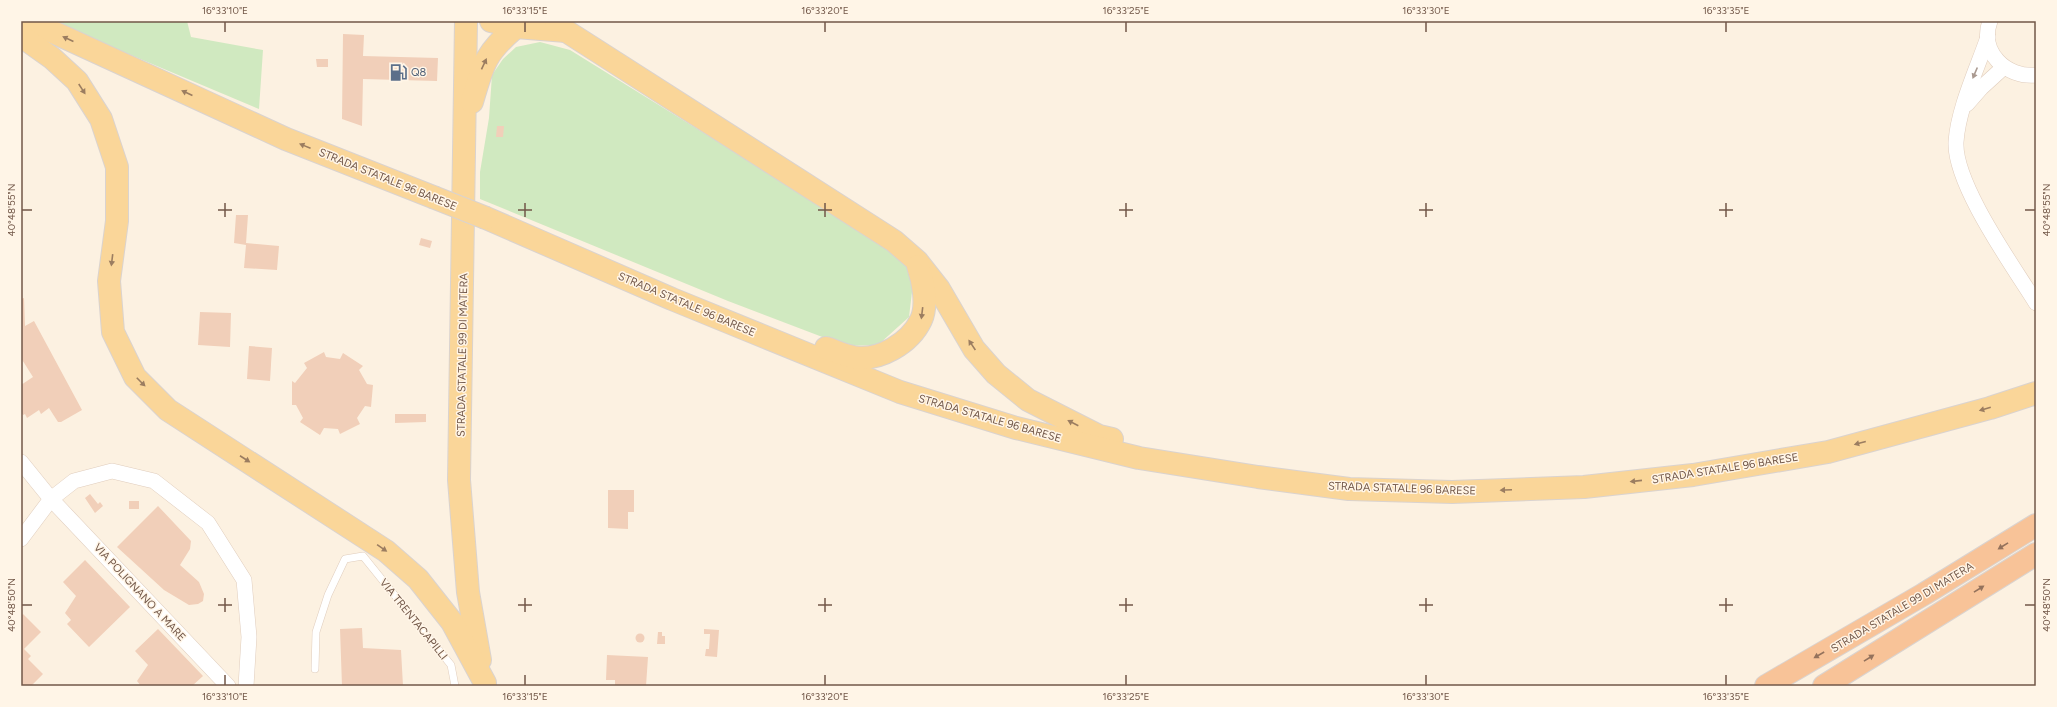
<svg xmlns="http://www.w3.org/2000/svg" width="2057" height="707" viewBox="0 0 2057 707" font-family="Figtree,sans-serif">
	<rect width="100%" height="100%" fill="#fcf1e1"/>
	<g fill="#d0e9c0">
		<path d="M 50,21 L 187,21 L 191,37 L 263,50 L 259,109 Z"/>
		<path d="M 540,42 L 570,50 L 901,255 L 914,275 L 909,317 L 878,345 L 846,346 L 728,301 L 480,199 L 480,172 L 489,118 L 492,75 L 503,59 L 516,47 Z"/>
	</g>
	<g fill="#f1cfb9">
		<path d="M 343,34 L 364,35 L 363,56 L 438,58 L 437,81 L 363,79 L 362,126 L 342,119 Z"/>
		<path d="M 316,59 L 328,59 L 328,67 L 317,67 Z"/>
		<path d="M 497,126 L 504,126 L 503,137 L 496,137 Z"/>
		<path d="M 236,215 L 248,215 L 246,243 L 279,246 L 277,270 L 244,268 L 246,245 L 234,243 Z"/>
		<path d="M 421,238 L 432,241 L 430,248 L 419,245 Z"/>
		<path d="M 24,298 L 25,326 L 34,321 L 82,410 L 61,422 L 58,422 L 49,408 L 41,414 L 39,410 L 27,418 L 25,414 L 23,415 L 21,412 L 21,385 L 33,377 L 21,358 L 21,299 Z"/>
		<path d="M 200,312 L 231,313 L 230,347 L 198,345 Z"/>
		<path d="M 249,346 L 272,348 L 270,381 L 247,379 Z"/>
		<path d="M 324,352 L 326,357 L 340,359 L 343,353 L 363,366 L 359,370 L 367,384 L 373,385 L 371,407 L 365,406 L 357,418 L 360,424 L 340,434 L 338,429 L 324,428 L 320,435 L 300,422 L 303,418 L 296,405 L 292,405 L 292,381 L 295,383 L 307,368 L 304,363 Z"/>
		<path d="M 395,414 L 426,414 L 426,422 L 395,423 Z"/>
		<path d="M 608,490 L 634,490 L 634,512 L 628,512 L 628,529 L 608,528 Z"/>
		<path d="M 90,494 L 98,504 L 100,502 L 103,506 L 95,513 L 85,498 Z"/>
		<rect x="129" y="501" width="10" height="8"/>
		<path d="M 158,506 L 191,541 L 190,549 L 180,565 L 199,582 L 204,594 L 203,601 L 198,604 L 189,605 L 164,590 L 117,547 Z"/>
		<path d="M 85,560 L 130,607 L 89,647 L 67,624 L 71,620 L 65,613 L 76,596 L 63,582 Z"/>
		<path d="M 23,614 L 41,632 L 24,649 L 31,656 L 28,659 L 43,674 L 31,686 L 21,686 L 21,616 Z"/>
		<path d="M 362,628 L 363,648 L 401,650 L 403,686 L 342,686 L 340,629 Z"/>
		<path d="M 158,629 L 203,676 L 192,686 L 141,686 L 137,681 L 148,665 L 135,651 Z"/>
		<path d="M 704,629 L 719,630 L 717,657 L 705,656 L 706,649 L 709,649 L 710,634 L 704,634 Z"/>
		<path d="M 658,632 L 662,632 L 662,636 L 665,636 L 665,644 L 657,644 Z"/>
		<circle cx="640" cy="638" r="4.5"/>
		<path d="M 607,655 L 648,657 L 646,686 L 615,686 L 615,680 L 606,680 Z"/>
	</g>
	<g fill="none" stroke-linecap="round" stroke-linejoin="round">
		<defs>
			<path id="service" d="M 315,669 L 316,632 L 328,595 L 345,559 L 363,556 L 451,665 L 455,686"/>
			<g id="minor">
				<path d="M 1990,21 C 1979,52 2006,78 2036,75"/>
				<path d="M 1988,37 C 1977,69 1958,109 1956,142 C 1954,184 2013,266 2036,303"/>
				<path d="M 1967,104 L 1981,88 L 2004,67"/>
				<path d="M 21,462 L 51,499 L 228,686"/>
				<path d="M 21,539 L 51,499 L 74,481 L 112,471 L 154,481 L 208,523 L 244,580 L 249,637 L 246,686"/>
			</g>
			<g id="primary">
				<path d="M 29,21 L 286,139 L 433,197"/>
				<path d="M 466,21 L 459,480 L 468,592 L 480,660"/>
				<path d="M 491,21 L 516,27 L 566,31"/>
				<path d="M 556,21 L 566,31 L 894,241 L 917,261 L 939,289 L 974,349 L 996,374 L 1028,400 L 1099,436 L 1112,439"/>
				<path d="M 21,36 L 52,58 L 77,81 L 101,119 L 117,167 L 117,221 L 109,281 L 113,332 L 135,377 L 168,410 L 386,551 L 418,579 L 452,622 L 485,683"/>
				<path d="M 472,102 C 483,64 485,53 516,27"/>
				<path d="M 486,218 L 672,299 L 900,392 L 1016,428 L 1139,458 L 1258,477 L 1349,489 L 1452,492 L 1584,487 L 1693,475 L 1828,452 L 1990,408 L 2036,393"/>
				<path d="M 826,348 C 835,351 844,355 853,357 C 879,362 910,343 921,320 C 928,305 923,281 918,266"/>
			</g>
			<g id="trunk">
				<path d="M 1766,686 L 1924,594 L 2036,525"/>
				<path d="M 1824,686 L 2036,554"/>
			</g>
		</defs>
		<use href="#service" stroke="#e0cdbd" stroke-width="8"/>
		<use href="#minor" stroke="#e0cdbd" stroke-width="16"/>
		<use href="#primary" stroke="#dad3cf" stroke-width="24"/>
		<use href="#trunk" stroke="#dad3cf" stroke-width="24"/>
		<use href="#service" stroke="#fff" stroke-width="7"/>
		<use href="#minor" stroke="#fff" stroke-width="15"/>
		<use href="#primary" stroke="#fad699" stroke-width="22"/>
		<use href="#trunk" stroke="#f8c398" stroke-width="22"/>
		<defs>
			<path id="primary-bridge" d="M 433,197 L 486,218"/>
		</defs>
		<use href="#primary-bridge" stroke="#dad3cf" stroke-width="24" stroke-linecap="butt"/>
		<use href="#primary-bridge" stroke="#fad699" stroke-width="22"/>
	</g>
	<defs><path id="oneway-solid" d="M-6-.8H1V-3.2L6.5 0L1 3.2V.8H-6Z"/></defs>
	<g fill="#9b7d60">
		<use href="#oneway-solid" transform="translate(68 39) rotate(-155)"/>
		<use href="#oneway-solid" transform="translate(484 64) rotate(-65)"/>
		<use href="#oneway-solid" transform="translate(82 89) rotate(57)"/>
		<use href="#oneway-solid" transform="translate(187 93) rotate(-155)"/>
		<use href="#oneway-solid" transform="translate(305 146) rotate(-158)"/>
		<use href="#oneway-solid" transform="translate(112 260) rotate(97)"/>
		<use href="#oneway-solid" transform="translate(922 313) rotate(97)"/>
		<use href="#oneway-solid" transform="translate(972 345) rotate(-124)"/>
		<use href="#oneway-solid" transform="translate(141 382) rotate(45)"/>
		<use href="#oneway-solid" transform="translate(1985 409) rotate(164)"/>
		<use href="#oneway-solid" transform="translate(1073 423) rotate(-153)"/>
		<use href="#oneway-solid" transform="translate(1860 443) rotate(165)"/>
		<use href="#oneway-solid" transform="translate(245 459) rotate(33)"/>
		<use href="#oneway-solid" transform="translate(1636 481) rotate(174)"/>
		<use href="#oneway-solid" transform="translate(1506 490) rotate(178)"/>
		<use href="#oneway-solid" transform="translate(382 548) rotate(35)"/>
	</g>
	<use fill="#aa9a91" href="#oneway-solid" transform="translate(1975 73) rotate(113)"/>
	<g fill="#94725c">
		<use href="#oneway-solid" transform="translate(2003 546) rotate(148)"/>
		<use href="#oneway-solid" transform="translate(1979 589) rotate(-32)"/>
		<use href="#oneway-solid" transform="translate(1819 655) rotate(150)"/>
		<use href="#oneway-solid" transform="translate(1869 658) rotate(-32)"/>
	</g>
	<path fill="none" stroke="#725748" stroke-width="1.5" d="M 225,22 L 225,32M 525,22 L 525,32M 825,22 L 825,32M 1126,22 L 1126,32M 1426,22 L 1426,32M 1726,22 L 1726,32M 225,203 L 225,217M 525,203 L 525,217M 825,203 L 825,217M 1126,203 L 1126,217M 1426,203 L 1426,217M 1726,203 L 1726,217M 22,210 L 32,210M 218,210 L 232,210M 518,210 L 532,210M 818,210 L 832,210M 1119,210 L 1133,210M 1419,210 L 1433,210M 1719,210 L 1733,210M 2025,210 L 2035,210M 225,598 L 225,612M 525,598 L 525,612M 825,598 L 825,612M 1126,598 L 1126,612M 1426,598 L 1426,612M 1726,598 L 1726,612M 22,605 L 32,605M 218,605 L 232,605M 518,605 L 532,605M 818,605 L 832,605M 1119,605 L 1133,605M 1419,605 L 1433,605M 1719,605 L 1733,605M 2025,605 L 2035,605M 225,675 L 225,685M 525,675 L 525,685M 825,675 L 825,685M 1126,675 L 1126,685M 1426,675 L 1426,685M 1726,675 L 1726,685"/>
	<defs>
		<symbol id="fuel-bare" viewBox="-9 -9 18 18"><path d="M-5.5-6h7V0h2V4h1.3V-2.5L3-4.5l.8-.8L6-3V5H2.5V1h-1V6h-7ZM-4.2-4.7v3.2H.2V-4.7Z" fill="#5c6f8a" stroke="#fff5e7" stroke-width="2.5" paint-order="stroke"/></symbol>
	</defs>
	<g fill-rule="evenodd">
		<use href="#fuel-bare" x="386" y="60" width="25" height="25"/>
	</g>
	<g text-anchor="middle" stroke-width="3" stroke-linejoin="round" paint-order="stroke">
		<g font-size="11" fill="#4e5e75" stroke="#fff5e7" text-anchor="start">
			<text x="411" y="76">Q8</text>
		</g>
		<g font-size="11" fill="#725748" stroke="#fff5e7">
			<text transform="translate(388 179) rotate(22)" y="4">STRADA STATALE 96 BARESE</text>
			<text transform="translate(687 304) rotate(23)" y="4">STRADA STATALE 96 BARESE</text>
			<text transform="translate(462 355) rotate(-89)" y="4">STRADA STATALE 99 DI MATERA</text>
			<text transform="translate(990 418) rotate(16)" y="4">STRADA STATALE 96 BARESE</text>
			<text transform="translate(1725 468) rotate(-9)" y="4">STRADA STATALE 96 BARESE</text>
			<text transform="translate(1402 488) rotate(2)" y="4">STRADA STATALE 96 BARESE</text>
			<text transform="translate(140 592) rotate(47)" y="4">VIA POLIGNANO A MARE</text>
			<text transform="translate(1902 607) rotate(-31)" y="4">STRADA STATALE 99 DI MATERA</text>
			<text transform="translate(414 619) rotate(51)" y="4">VIA TRENTACAPILLI</text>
		</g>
	</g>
	<rect width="2057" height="707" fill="none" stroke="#fff5e7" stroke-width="44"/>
	<rect x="22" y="22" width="2013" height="663" fill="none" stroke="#725748" stroke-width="1.5"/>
	<g font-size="10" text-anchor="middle" fill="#725748">
		<text x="225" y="14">16°33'10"E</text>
		<text x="525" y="14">16°33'15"E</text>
		<text x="825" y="14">16°33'20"E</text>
		<text x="1126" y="14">16°33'25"E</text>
		<text x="1426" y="14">16°33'30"E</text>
		<text x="1726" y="14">16°33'35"E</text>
		<text transform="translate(11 210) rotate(-90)" y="4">40°48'55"N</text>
		<text transform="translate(2046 210) rotate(-90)" y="4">40°48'55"N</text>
		<text transform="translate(11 605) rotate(-90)" y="4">40°48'50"N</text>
		<text transform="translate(2046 605) rotate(-90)" y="4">40°48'50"N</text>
		<text x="225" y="700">16°33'10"E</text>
		<text x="525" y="700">16°33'15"E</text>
		<text x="825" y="700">16°33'20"E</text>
		<text x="1126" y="700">16°33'25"E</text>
		<text x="1426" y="700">16°33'30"E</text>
		<text x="1726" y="700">16°33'35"E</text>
	</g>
</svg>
